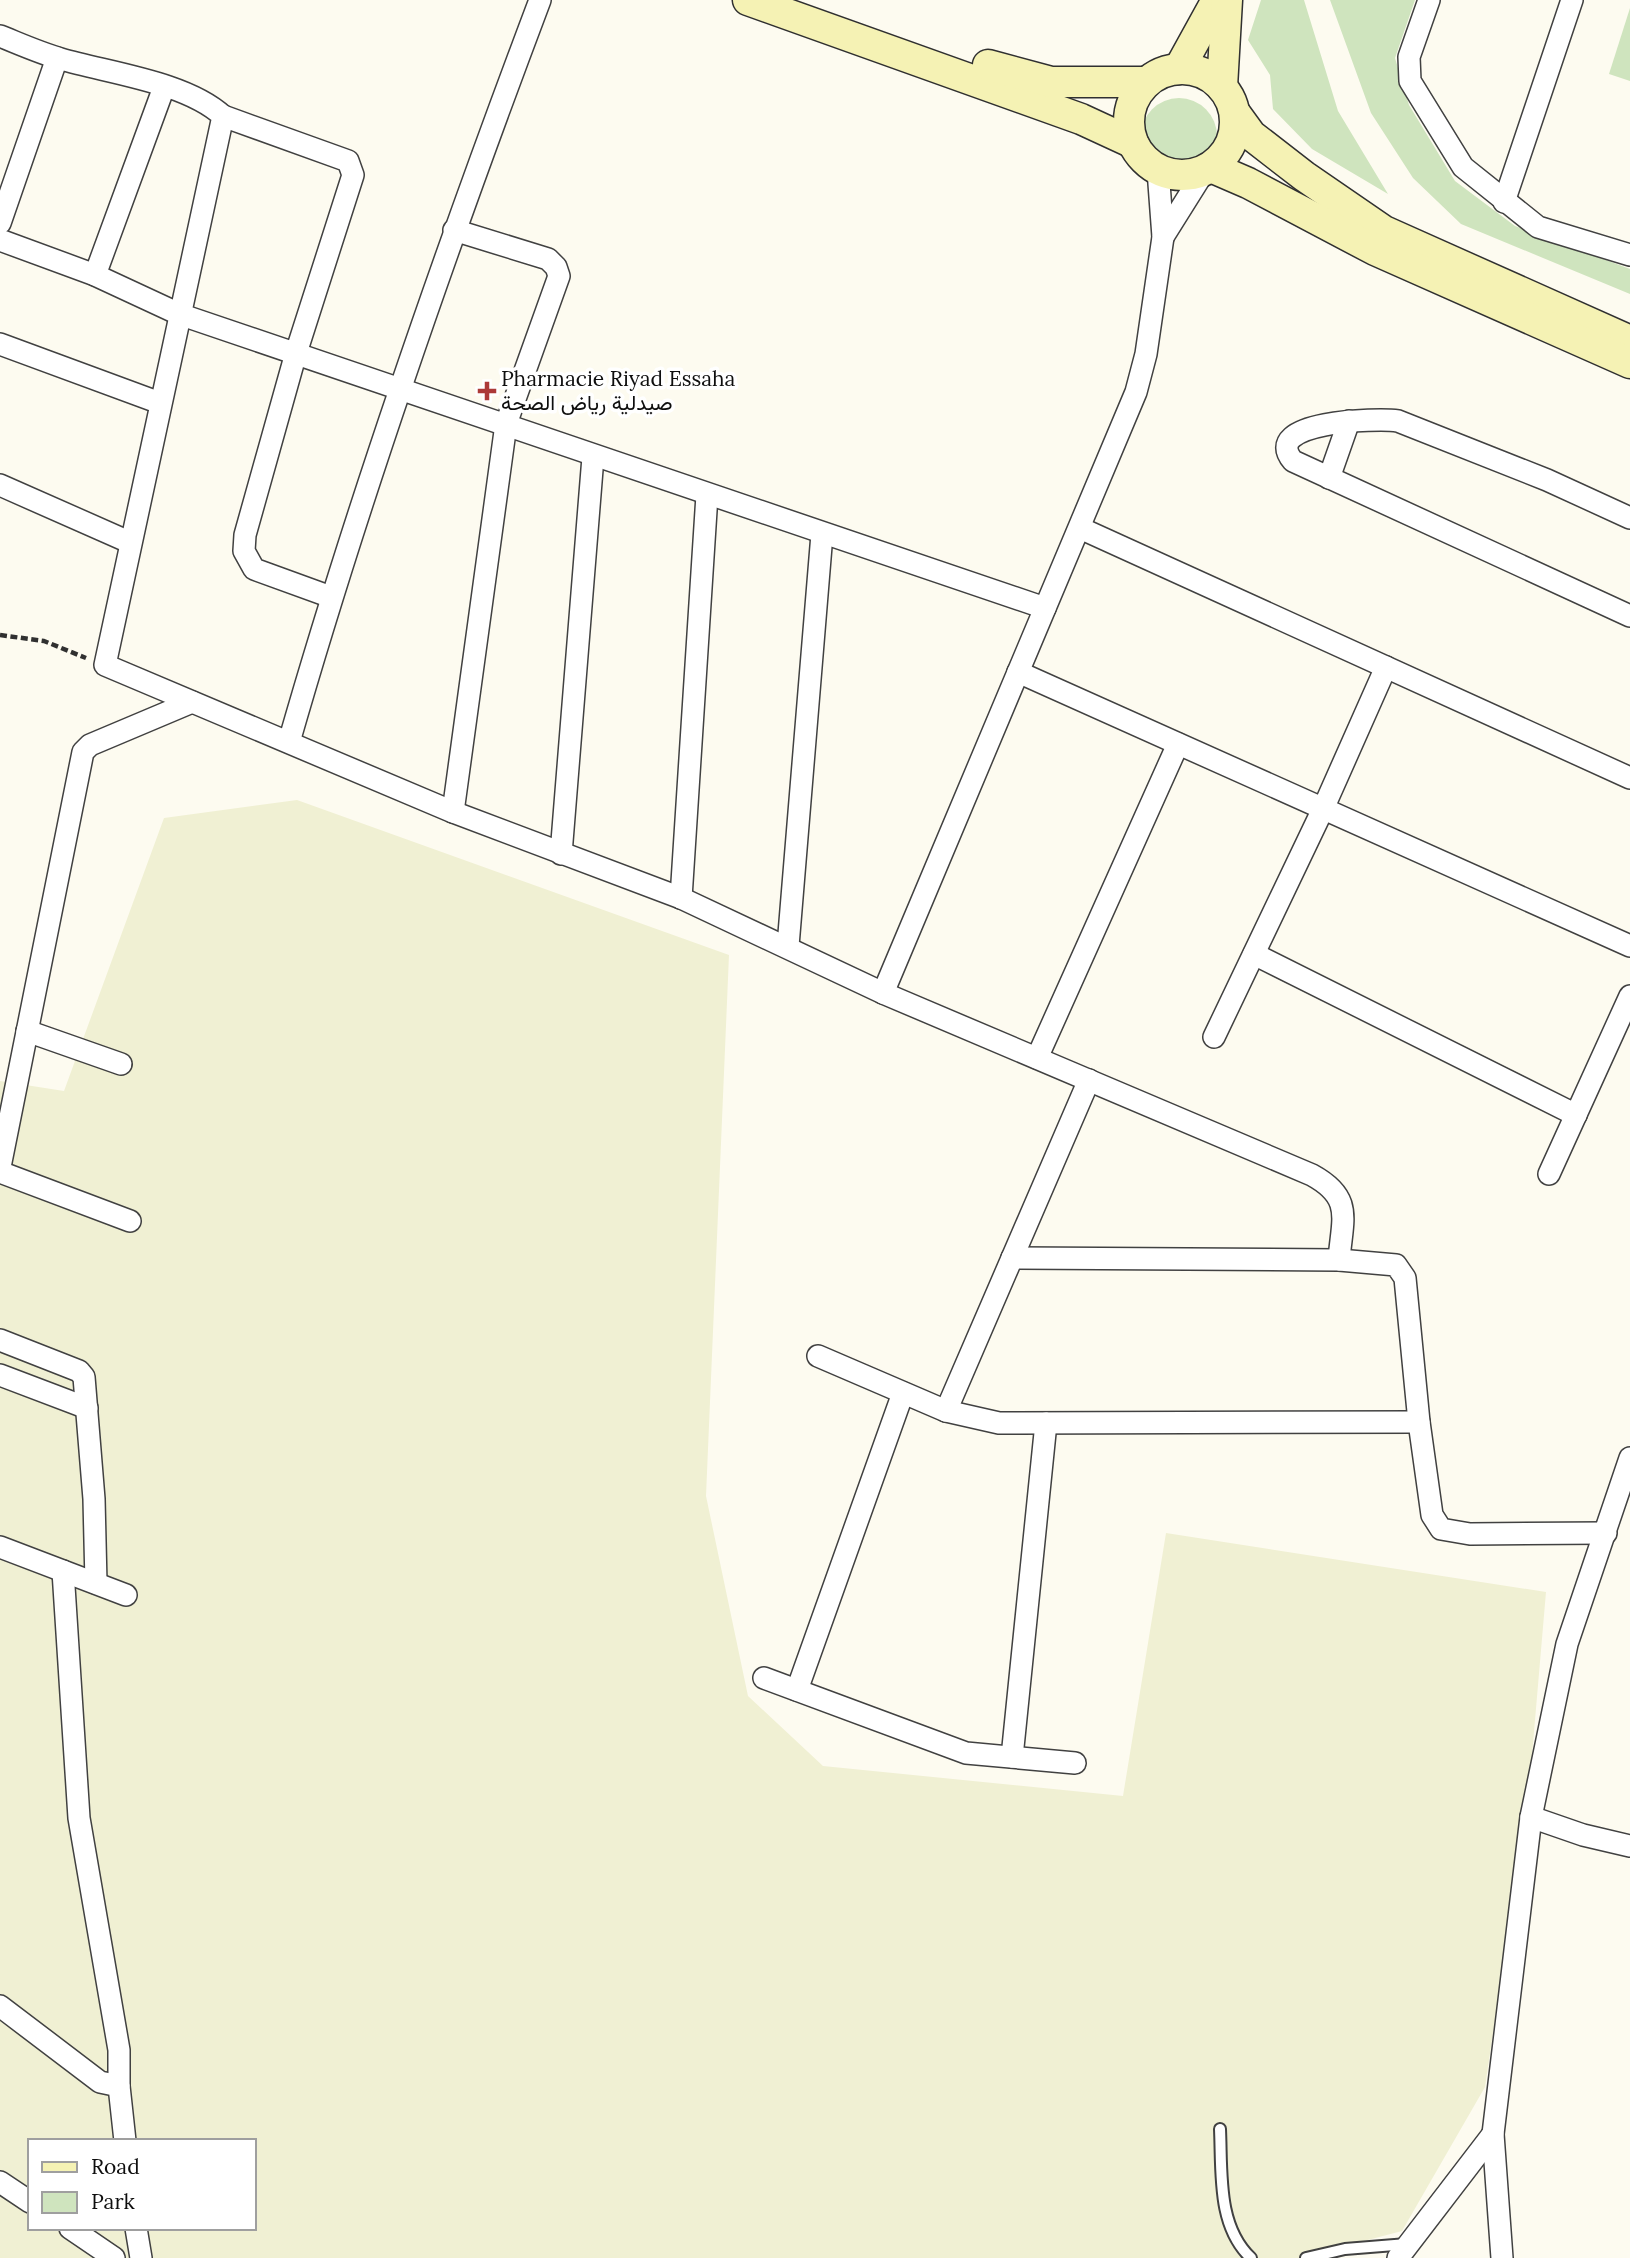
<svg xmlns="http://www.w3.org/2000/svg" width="1630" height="2258" viewBox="0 0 1630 2258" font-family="Lora,Vazirmatn,serif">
	<rect width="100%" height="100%" fill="#fdfbf0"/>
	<path fill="#f0f0d3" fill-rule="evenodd" d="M 297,800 L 729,955 L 706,1496 L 748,1696 L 823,1766 L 1123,1796 L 1166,1533 L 1546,1592 L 1529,1790 L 1485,2087 L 1402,2231 L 1299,2258 L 0,2258 L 0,1081 L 64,1091 L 164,818 ZM 30,2141 L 254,2141 L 254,2228 L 30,2228 Z"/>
	<g fill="#cfe4be">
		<path d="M 1261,0 L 1304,0 L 1338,111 L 1388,194 L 1312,149 L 1273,109 L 1270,75 L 1248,40 Z"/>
		<path d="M 1330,0 L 1415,0 L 1395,58 L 1409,105 L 1455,181 L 1515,226 L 1630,269 L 1630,294 L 1461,224 L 1413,178 L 1371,113 Z"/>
		<path d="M 1630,8 L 1630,81 L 1609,74 Z"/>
		<circle cx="1179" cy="136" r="38"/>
	</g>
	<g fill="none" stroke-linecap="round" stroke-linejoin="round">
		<defs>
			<g id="service">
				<path d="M 1220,2129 C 1222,2173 1217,2226 1251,2258"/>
				<path d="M 1306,2258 L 1345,2249 L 1407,2244"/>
			</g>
			<g id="minor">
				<path d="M 1429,0 L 1409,57 L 1410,81 L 1463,167 L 1538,227 L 1630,255"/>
				<path d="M 0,36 C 20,44 40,53 61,59 C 109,73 186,82 223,116 L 105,665 L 453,812 L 681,898 L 883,993 L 1312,1175 C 1354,1198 1342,1219 1339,1260"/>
				<path d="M 223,116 L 348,161 L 353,175 L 296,353 L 245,535 L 244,551 L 254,569 L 331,597"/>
				<path d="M 1504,202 L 1572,0"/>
				<path d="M 0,223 L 57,58"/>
				<path d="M 1163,237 L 1205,170"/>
				<path d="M 0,240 L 95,275 L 179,314 L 1045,608"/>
				<path d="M 95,275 L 164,87"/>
				<path d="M 0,344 L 160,403"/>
				<path d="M 1329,478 L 1349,421"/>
				<path d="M 0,485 L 129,542"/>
				<path d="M 1630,518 L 1547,480 L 1398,421 C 1377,418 1259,421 1293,461 L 1630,616"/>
				<path d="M 1080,528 L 1630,778"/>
				<path d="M 1018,672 L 1630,946"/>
				<path d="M 289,742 C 361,491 448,244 540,0"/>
				<path d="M 453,812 L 506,424 L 559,276 L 556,267 L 548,259 L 454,230"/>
				<path d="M 561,854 L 593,457"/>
				<path d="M 681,898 L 707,495"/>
				<path d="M 788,946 L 822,534"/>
				<path d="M 1254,954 L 1576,1115"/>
				<path d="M 883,993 L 1136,392 L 1146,354 L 1163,237 L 1158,170"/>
				<path d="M 27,1031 L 121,1064"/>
				<path d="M 1214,1037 L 1323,809 L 1386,667"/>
				<path d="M 1037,1058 L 1178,744"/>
				<path d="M 0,1167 L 83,752 L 90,745 L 192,702"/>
				<path d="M 0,1172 L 130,1221"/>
				<path d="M 1549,1174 L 1630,996"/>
				<path d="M 1012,1258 L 1339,1260 L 1396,1265 L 1405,1278 L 1419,1422 L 1432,1515 L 1441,1529 L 1470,1534 L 1606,1533"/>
				<path d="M 0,1340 L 79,1371 L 84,1377 L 94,1499 L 96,1583"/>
				<path d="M 818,1356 L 946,1411 L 999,1423 L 1419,1422"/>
				<path d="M 0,1375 L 87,1408"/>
				<path d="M 946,1411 L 1089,1080"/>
				<path d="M 0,1547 L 126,1595"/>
				<path d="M 63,1571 L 79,1818 L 119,2050 L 119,2086"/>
				<path d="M 764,1678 L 966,1753 L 1075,1763"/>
				<path d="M 797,1690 L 903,1393"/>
				<path d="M 1012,1757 L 1046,1423"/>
				<path d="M 1531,1817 L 1583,1835 L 1630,1846"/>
				<path d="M 0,2006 L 100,2082 L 119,2086 L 125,2141"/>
				<path d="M 0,2182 L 30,2202"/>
				<path d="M 70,2228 L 114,2258"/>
				<path d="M 136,2228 L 141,2258"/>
				<path d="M 1398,2258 L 1493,2134"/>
				<path d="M 1502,2258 L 1493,2134 L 1531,1817 L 1567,1644 L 1630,1458"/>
			</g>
			<g id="secondary">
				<path d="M 748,0 L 1081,119 L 1133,143"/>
				<path d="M 988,65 L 1051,82 L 1146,82"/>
				<circle cx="1182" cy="122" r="53"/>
				<path d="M 1179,69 L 1217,0"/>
				<path d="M 1222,87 L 1227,0"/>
				<path d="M 1235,113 L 1251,135 L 1304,176 L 1384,231 L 1628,340"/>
				<path d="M 1211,167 L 1248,183 L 1375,250 L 1630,363"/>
			</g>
		</defs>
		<use href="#service" stroke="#414141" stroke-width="14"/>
		<use href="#minor" stroke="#414141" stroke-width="24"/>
		<use href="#secondary" stroke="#303030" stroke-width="33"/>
		<path stroke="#303030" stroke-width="4.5" stroke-dasharray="7 3.5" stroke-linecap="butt" d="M 0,635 L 44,641 L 86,658"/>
		<use href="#service" stroke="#fff" stroke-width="10"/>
		<use href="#minor" stroke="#fff" stroke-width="21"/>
		<use href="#secondary" stroke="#f5f2b4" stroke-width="30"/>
	</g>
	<path fill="#ac3937" stroke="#fff" stroke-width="2.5" d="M483.5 380.5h7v7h7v7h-7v7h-7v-7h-7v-7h7z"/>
	<g text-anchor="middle" stroke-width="7" stroke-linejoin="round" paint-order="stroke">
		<g font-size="21" fill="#0e0e0e" stroke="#fff" text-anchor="start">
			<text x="501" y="386">Pharmacie Riyad Essaha<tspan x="501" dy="24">صيدلية رياض الصحة</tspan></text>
		</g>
	</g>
	<rect x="28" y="2139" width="228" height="91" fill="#ffffff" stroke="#9f9f9f" stroke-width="2"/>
	<rect x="42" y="2162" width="35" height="10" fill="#f5f2b4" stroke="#9f9f9f" stroke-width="2"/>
	<text x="91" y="2174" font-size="21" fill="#0e0e0e">Road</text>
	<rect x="42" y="2192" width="35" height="21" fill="#cfe4be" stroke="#9f9f9f" stroke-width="2"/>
	<text x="91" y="2209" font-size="21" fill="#0e0e0e">Park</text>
</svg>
